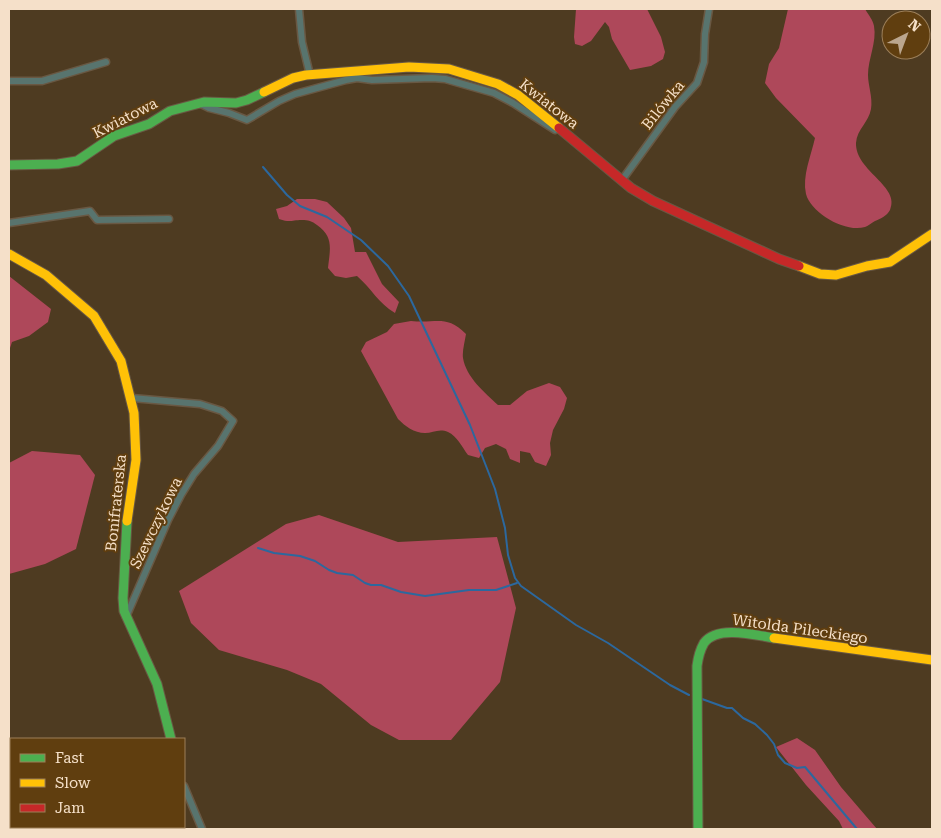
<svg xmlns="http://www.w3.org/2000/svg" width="941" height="838" viewBox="0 0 941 838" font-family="'Roboto Serif',serif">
	<rect width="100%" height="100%" fill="#4e3b21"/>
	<g fill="#ae485a">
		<path d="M 576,9 L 647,9 L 661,37 L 665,52 L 663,59 L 651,66 L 630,70 L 612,39 L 609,27 L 605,22 L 591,41 L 582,46 L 575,44 L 574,37 Z"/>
		<path d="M 788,9 L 865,9 C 868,14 873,20 874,26 C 877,42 868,59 868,75 C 868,85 873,98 871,109 C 869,122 857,129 856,143 C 855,171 901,186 890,210 C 887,216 880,219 875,221 C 871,223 868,226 865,227 C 845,233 811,213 806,194 C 802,176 811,156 815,138 L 776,98 L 765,83 L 769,64 L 779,48 Z"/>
		<path d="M 297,199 L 315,199 L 327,202 L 344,218 L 351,228 L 355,252 L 366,252 L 382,284 L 399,302 L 395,313 C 379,304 371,288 357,276 L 346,278 L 335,276 L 328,268 C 330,249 334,237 317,225 C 312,221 308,220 302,220 C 291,220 291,223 279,219 L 276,209 L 287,206 Z"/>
		<path d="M 9,276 L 51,309 L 48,322 L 29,336 L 12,342 L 9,351 Z"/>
		<path d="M 411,321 C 436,324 446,314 466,334 C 465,341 462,351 463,358 C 466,377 485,393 498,405 L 510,405 L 527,391 L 549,383 L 560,387 L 567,398 L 564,409 L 553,430 L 550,443 L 551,455 L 546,466 L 535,462 L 530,453 L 520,451 L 520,463 L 510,459 L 506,449 L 496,444 L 485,448 L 479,458 L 468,455 C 462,447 457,436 448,432 C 439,428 433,433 425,433 C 414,433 405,426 398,419 L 361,351 L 366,342 L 387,332 L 394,324 Z"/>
		<path d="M 32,451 L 80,455 L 95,475 L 76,549 L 45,564 L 9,574 L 9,463 Z"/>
		<path d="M 319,515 L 398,542 L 497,537 L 516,608 L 500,682 L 451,740 L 399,740 L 371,725 L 321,684 L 287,670 L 219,650 L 191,623 L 179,591 L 286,524 Z"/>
		<path d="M 797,738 L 815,750 L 841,787 L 877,829 L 843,829 L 839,821 L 806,785 L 776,747 Z"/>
	</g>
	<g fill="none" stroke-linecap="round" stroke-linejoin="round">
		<g stroke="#2c689e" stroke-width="2">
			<path d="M 263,167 L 287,195 L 300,206 L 327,217 L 361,240 L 388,266 L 409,296 L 470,425 L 495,489 L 505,528 L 508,555 L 515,578 L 521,586 L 576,625 L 608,643 L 670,685 L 689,695"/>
			<path d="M 258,548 L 274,553 L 300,556 L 315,561 L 329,570 L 337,573 L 353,575 L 365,583 L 371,585 L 381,585 L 401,592 L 425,596 L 469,590 L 496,590 L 517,583"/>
			<path d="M 702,699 L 727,708 L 732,708 L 743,718 L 755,724 L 767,735 L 774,744 L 778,755 L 785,763 L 797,768 L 805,767 L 857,829"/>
		</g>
		<defs>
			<g id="street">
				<path d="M 299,9 L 302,42 L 310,75"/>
				<path d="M 9,81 L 42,81 L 106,62"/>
				<path d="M 199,103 L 209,108 L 229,113 L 247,120 L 279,101 L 295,94 L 346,80 L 357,78 L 372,80 L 432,78 L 445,79 L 494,93 L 513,103 L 555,130"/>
				<path d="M 622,180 L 675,107 L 697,83 L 704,62 L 705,34 L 709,9"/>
				<path d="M 9,223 L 90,211 L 97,220 L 169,219"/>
				<path d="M 126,617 L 168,520 L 181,495 L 194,474 L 218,446 L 233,421 L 222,411 L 200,404 L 132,398"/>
				<path d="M 184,786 L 202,829"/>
			</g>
			<g id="fast">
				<path d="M 9,165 L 58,164 L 77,161 L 114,136 L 149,124 L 170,111 L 204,102 L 236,103 L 247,100 L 264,92"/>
				<path d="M 127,521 L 123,598 L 124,611 L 157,684 L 171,739"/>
				<path d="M 698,829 L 697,666 C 698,658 700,650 704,643 C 717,625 755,635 774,638"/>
			</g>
			<g id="slow">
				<path d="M 264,92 L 293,78 L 306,75 L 409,67 L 449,69 L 498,84 L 518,95 L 559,128"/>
				<path d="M 9,254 L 46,275 L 94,316 L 121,361 L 134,413 L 136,460 L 127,521"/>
				<path d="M 799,266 L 820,274 L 836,275 L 867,266 L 890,262 L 932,234"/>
				<path d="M 774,638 L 932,660"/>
			</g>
			<path id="jam" d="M 559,128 L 631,188 L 653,201 L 779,259 L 799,266"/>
		</defs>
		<use href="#street" stroke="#695843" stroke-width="9"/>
		<use href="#fast" stroke="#695843" stroke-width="11"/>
		<use href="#slow" stroke="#695843" stroke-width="11"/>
		<use href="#jam" stroke="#695843" stroke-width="11"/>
		<use href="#street" stroke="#58746e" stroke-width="6"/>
		<use href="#fast" stroke="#4caf50" stroke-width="9"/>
		<use href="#slow" stroke="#ffc107" stroke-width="9"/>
		<use href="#jam" stroke="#c62828" stroke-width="9"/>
	</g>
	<g text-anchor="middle" stroke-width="4" stroke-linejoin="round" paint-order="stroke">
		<g font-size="15" fill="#f5e0c9" stroke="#603e0f">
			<text transform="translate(549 104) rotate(38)" y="5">Kwiatowa</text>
			<text transform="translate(663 105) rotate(-51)" y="5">Bilówka</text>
			<text transform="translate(125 118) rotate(-27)" y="5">Kwiatowa</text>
			<text transform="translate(116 503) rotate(-84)" y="5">Bonifraterska</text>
			<text transform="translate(156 523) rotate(-64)" y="5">Szewczykowa</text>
			<text transform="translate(800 629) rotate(8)" y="5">Witolda Pileckiego</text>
		</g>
	</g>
	<rect width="941" height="838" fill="none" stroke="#f5e0c9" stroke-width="20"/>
	<rect x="10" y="738" width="175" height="90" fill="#603e0f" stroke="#9c7f59"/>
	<rect x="20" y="754" width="25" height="8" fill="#4caf50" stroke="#9c7f59"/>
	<text x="55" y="763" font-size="15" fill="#f5e0c9">Fast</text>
	<rect x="20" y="779" width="25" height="8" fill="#ffc107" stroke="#9c7f59"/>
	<text x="55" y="788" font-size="15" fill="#f5e0c9">Slow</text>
	<rect x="20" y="804" width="25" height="8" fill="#c62828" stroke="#9c7f59"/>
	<text x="55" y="813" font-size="15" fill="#f5e0c9">Jam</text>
	<g transform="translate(906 35) rotate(42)"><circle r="24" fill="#603e0f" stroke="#9c7f59"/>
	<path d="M0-4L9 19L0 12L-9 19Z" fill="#bba68e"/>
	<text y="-8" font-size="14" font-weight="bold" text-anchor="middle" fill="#f5e0c9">N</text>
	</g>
</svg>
